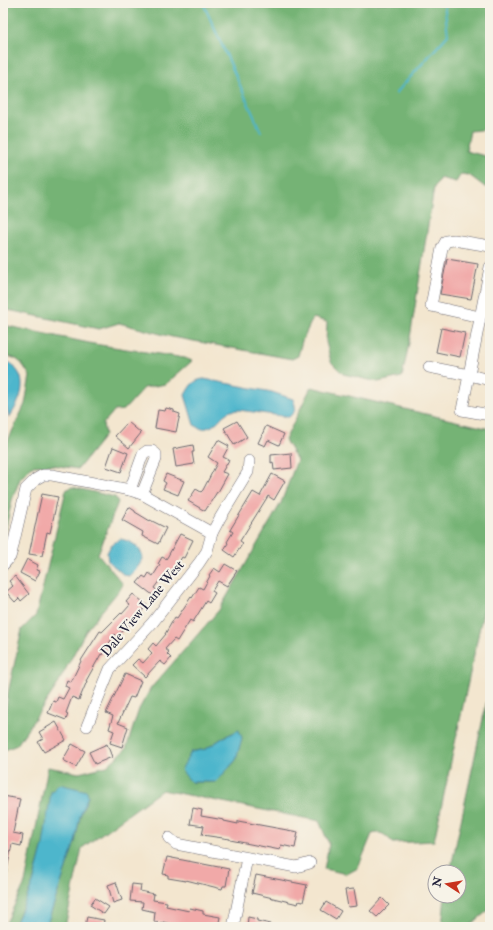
<svg xmlns="http://www.w3.org/2000/svg" width="493" height="930" viewBox="0 0 493 930" font-family="'IM FELL Double Pica',serif">
	<rect width="100%" height="100%" fill="#f7f3e8"/>
	<filter id="ink" filterUnits="userSpaceOnUse"><feTurbulence type="fractalNoise" baseFrequency=".025" numOctaves="2"/><feDisplacementMap in="SourceGraphic" scale="8" xChannelSelector="R" yChannelSelector="G"/><feConvolveMatrix kernelMatrix="1 2 1 2 8 2 1 2 1" color-interpolation-filters="sRGB"/></filter>
	<filter id="wash" filterUnits="userSpaceOnUse"><feTurbulence type="fractalNoise" baseFrequency=".012" numOctaves="4" result="noise"/><feDisplacementMap in="SourceGraphic" scale="16" xChannelSelector="R" yChannelSelector="G"/><feGaussianBlur stdDeviation="0.9" result="paint"/><feColorMatrix in="noise" values="0 0 0 0 0 0 0 0 0 0 0 0 0 0 0 0 0 1.4 0 .05"/><feComposite in="paint" operator="in"/></filter>
	<g filter="url(#wash)">
		<rect width="100%" height="100%" fill="#f3e6cf"/>
		<g fill="#74b374" stroke="#4b6a58" fill-rule="evenodd">
			<path d="M 3,3 L 490,3 L 490,129 L 470,131 L 466,151 L 489,157 L 490,160 L 490,188 L 485,187 L 469,175 L 461,174 L 456,182 L 440,178 L 434,188 L 410,338 L 402,377 L 378,382 L 343,374 L 331,362 L 326,342 L 327,322 L 313,318 L 302,341 L 298,356 L 292,359 L 172,337 L 119,323 L 99,329 L 3,309 Z"/>
			<path d="M 3,325 L 94,344 L 185,358 L 192,361 L 166,384 L 144,388 L 124,410 L 114,411 L 103,424 L 105,435 L 78,469 L 53,465 L 32,466 L 20,479 L 12,500 L 3,541 L 3,451 L 25,404 L 30,376 C 23,365 18,355 3,357 Z"/>
			<path d="M 311,387 L 490,429 L 490,580 L 434,841 L 393,843 C 385,835 383,831 372,834 L 358,868 L 347,874 L 324,869 L 329,844 L 319,821 L 162,790 L 82,848 L 65,927 L 46,927 L 75,842 L 80,816 L 88,796 L 43,845 L 33,883 L 14,927 L 4,927 L 25,883 L 48,767 L 79,773 L 107,766 L 126,749 L 139,709 L 151,688 L 219,610 L 281,503 L 297,460 L 285,440 ZM 239,731 L 236,760 L 216,782 L 191,782 L 191,752 L 206,749 L 224,737 Z"/>
			<path d="M 72,487 L 115,497 L 118,502 L 98,554 L 123,584 L 121,588 L 87,629 L 56,687 L 17,745 L 5,750 L 3,747 L 3,733 L 8,693 L 22,629 L 36,615 L 66,490 Z"/>
			<path d="M 490,686 L 490,909 L 468,927 L 442,927 L 445,896 L 459,896 L 459,872 L 450,872 Z"/>
		</g>
		<g fill="#4eb6cc" stroke="#386c84">
			<path d="M 4,363 L 12,364 C 15,368 18,371 20,375 C 26,390 17,406 9,418 L 7,409 L 3,404 L 3,364 Z"/>
			<path d="M 204,379 L 272,392 L 293,399 C 296,408 297,410 289,417 L 239,410 C 223,410 223,419 212,426 C 209,428 205,428 202,429 L 194,425 L 185,395 C 190,386 193,380 204,379 Z"/>
			<path d="M 120,539 C 129,540 143,547 142,559 C 141,565 133,572 129,576 L 124,575 L 108,561 L 107,553 L 111,545 Z"/>
			<path d="M 239,730 L 242,738 L 236,760 L 216,782 L 191,782 L 181,770 L 191,752 L 206,749 L 224,737 Z"/>
			<path d="M 59,784 L 87,791 L 88,796 L 80,816 L 75,842 L 46,927 L 14,927 L 33,883 L 43,845 L 51,792 Z"/>
		</g>
		<g fill="none" stroke-linecap="round" stroke-linejoin="round">
			<g stroke="#4eb6cc" stroke-width="2">
				<path d="M 203,3 L 261,132"/>
				<path d="M 396,93 L 448,35 L 444,3"/>
			</g>
		</g>
		<g id="blocks">
			<g fill="#f1a9a8">
				<path d="M 447,259 L 478,264 L 471,299 L 440,294 Z"/>
				<path d="M 441,328 L 465,333 L 460,357 L 436,352 Z"/>
				<path d="M 166,408 L 174,410 L 174,412 L 180,414 L 176,432 L 155,428 L 158,410 L 165,411 Z"/>
				<path d="M 237,421 L 247,437 L 234,445 L 224,428 Z"/>
				<path d="M 128,422 L 141,433 L 129,448 L 115,436 Z"/>
				<path d="M 266,426 L 284,434 L 279,445 L 268,440 L 265,446 L 258,443 Z"/>
				<path d="M 218,440 L 229,446 L 223,457 L 229,460 L 222,472 L 228,474 L 218,492 L 217,492 L 205,511 L 188,501 L 196,489 L 201,492 L 203,490 L 217,463 L 208,457 Z"/>
				<path d="M 193,445 L 194,452 L 192,452 L 194,464 L 176,467 L 173,449 Z"/>
				<path d="M 113,447 L 128,453 L 121,472 L 106,467 Z"/>
				<path d="M 291,453 L 292,468 L 274,470 L 273,462 L 271,463 L 271,455 Z"/>
				<path d="M 166,474 L 184,481 L 178,495 L 163,489 L 166,483 L 163,481 Z"/>
				<path d="M 272,474 L 285,481 L 274,500 L 268,496 L 240,541 L 243,543 L 234,557 L 224,550 L 228,543 L 227,542 L 233,532 L 230,530 L 253,492 L 260,496 Z"/>
				<path d="M 42,494 L 58,497 L 50,533 L 47,532 L 42,556 L 29,554 Z"/>
				<path d="M 129,507 L 135,511 L 135,512 L 150,521 L 150,520 L 166,528 L 158,544 L 142,536 L 143,532 L 122,520 Z"/>
				<path d="M 180,534 L 193,540 L 184,558 L 182,557 L 168,580 L 163,576 L 154,588 L 158,591 L 154,596 L 137,583 L 143,576 L 146,578 L 149,573 L 153,576 L 160,565 L 158,564 L 162,557 L 166,559 L 168,556 Z"/>
				<path d="M 27,559 L 38,565 L 36,570 L 40,571 L 35,581 L 20,573 Z"/>
				<path d="M 225,564 L 237,571 L 227,586 L 218,581 L 212,591 L 215,593 L 209,603 L 206,601 L 193,622 L 190,620 L 177,641 L 174,639 L 165,649 L 169,652 L 167,654 L 171,658 L 165,665 L 160,661 L 145,677 L 132,665 L 138,659 L 143,663 L 152,653 L 148,649 L 153,643 L 156,646 L 166,634 L 165,634 L 175,617 L 177,618 L 191,597 L 192,598 L 199,587 L 203,589 L 210,576 L 209,575 L 214,568 L 220,572 Z"/>
				<path d="M 15,576 L 29,594 L 21,601 L 19,598 L 15,602 L 6,592 L 13,586 L 9,581 Z"/>
				<path d="M 133,594 L 147,605 L 137,617 L 136,617 L 117,637 L 115,634 L 102,655 L 101,654 L 86,681 L 87,681 L 79,700 L 72,697 L 66,713 L 68,714 L 66,720 L 48,713 L 53,701 L 56,702 L 58,697 L 63,699 L 69,688 L 65,686 L 67,680 L 71,682 L 82,659 L 100,631 L 102,632 L 121,613 L 122,614 L 130,605 L 126,602 Z"/>
				<path d="M 125,674 L 141,681 L 134,698 L 130,697 L 118,723 L 128,727 L 122,747 L 110,743 L 114,731 L 109,729 L 113,716 L 106,713 Z"/>
				<path d="M 56,722 L 66,740 L 44,752 L 38,742 L 43,739 L 39,732 Z"/>
				<path d="M 72,744 L 85,751 L 76,767 L 63,760 Z"/>
				<path d="M 107,744 L 112,757 L 95,764 L 89,752 Z"/>
				<path d="M 3,796 L 20,799 L 13,833 L 23,835 L 21,846 L 12,844 L 6,875 L 3,874 Z"/>
				<path d="M 193,808 L 202,810 L 201,816 L 224,820 L 224,821 L 238,824 L 238,821 L 298,832 L 295,848 L 281,845 L 280,850 L 230,840 L 230,839 L 202,835 L 204,826 L 190,824 Z"/>
				<path d="M 167,857 L 229,869 L 226,886 L 223,886 L 222,889 L 186,880 L 186,881 L 168,878 L 168,875 L 163,874 Z"/>
				<path d="M 256,875 L 307,885 L 303,902 L 299,901 L 298,904 L 252,893 Z"/>
				<path d="M 116,882 L 122,900 L 113,903 L 108,885 Z"/>
				<path d="M 132,884 L 141,885 L 140,891 L 154,894 L 153,900 L 167,902 L 166,906 L 189,911 L 190,908 L 203,911 L 203,914 L 220,917 L 218,927 L 183,927 L 163,922 L 163,923 L 154,922 L 155,912 L 142,909 L 143,902 L 130,901 Z"/>
				<path d="M 354,889 L 357,906 L 348,907 L 345,890 Z"/>
				<path d="M 95,898 L 109,907 L 104,914 L 90,905 Z"/>
				<path d="M 382,898 L 389,905 L 377,917 L 370,911 Z"/>
				<path d="M 326,902 L 341,911 L 336,919 L 321,910 Z"/>
				<path d="M 87,917 L 104,920 L 103,927 L 92,927 L 85,926 Z"/>
				<path d="M 248,917 L 257,919 L 257,921 L 271,924 L 271,927 L 247,927 Z"/>
			</g>
		</g>
	</g>
	<g filter="url(#ink)">
		<use href="#blocks" fill-opacity="0" stroke="#6b676f" stroke-width="1"/>
		<g fill="none" stroke-linecap="round" stroke-linejoin="round">
			<defs>
				<g id="minor">
					<path d="M 490,267 L 469,375 L 490,380"/>
					<path d="M 480,317 L 431,306 L 442,248 L 446,241 L 454,240 L 490,246"/>
					<path d="M 429,367 L 469,375 L 462,410 L 490,415"/>
					<path d="M 130,490 L 143,454 L 147,451 L 152,451 L 156,454 L 156,459 L 142,494"/>
					<path d="M 3,565 L 10,557 L 12,550 L 26,489 L 36,479 L 43,475 L 52,475 L 130,490 L 142,494 L 212,533"/>
					<path d="M 87,726 L 110,669 L 153,622 L 199,563 L 207,551 L 212,533 L 220,518 L 248,472 L 249,461"/>
					<path d="M 169,838 L 176,844 L 296,867 L 310,863"/>
					<path d="M 233,927 L 247,858"/>
				</g>
			</defs>
			<use href="#minor" stroke="#6b676f" stroke-width="12"/>
			<use href="#minor" stroke="#fff" stroke-width="11"/>
		</g>
	</g>
	<g text-anchor="middle" stroke-width="4" stroke-linejoin="round" paint-order="stroke">
		<g font-size="14" fill="#22223b" stroke="#f7f3e8">
			<text transform="translate(142 608) rotate(-50)" y="5">Dale View Lane West</text>
		</g>
	</g>
	<rect width="493" height="930" fill="none" stroke="#f7f3e8" stroke-width="16"/>
	<g transform="translate(447 884) rotate(282)"><circle r="19" fill="#f7f3e8" stroke="#a29fa3"/>
	<path d="M0-3L7 15L0 10L-7 15Z" fill="#c8321e"/>
	<text y="-6" font-size="11" font-weight="bold" text-anchor="middle" fill="#22223b">N</text>
	</g>
</svg>
